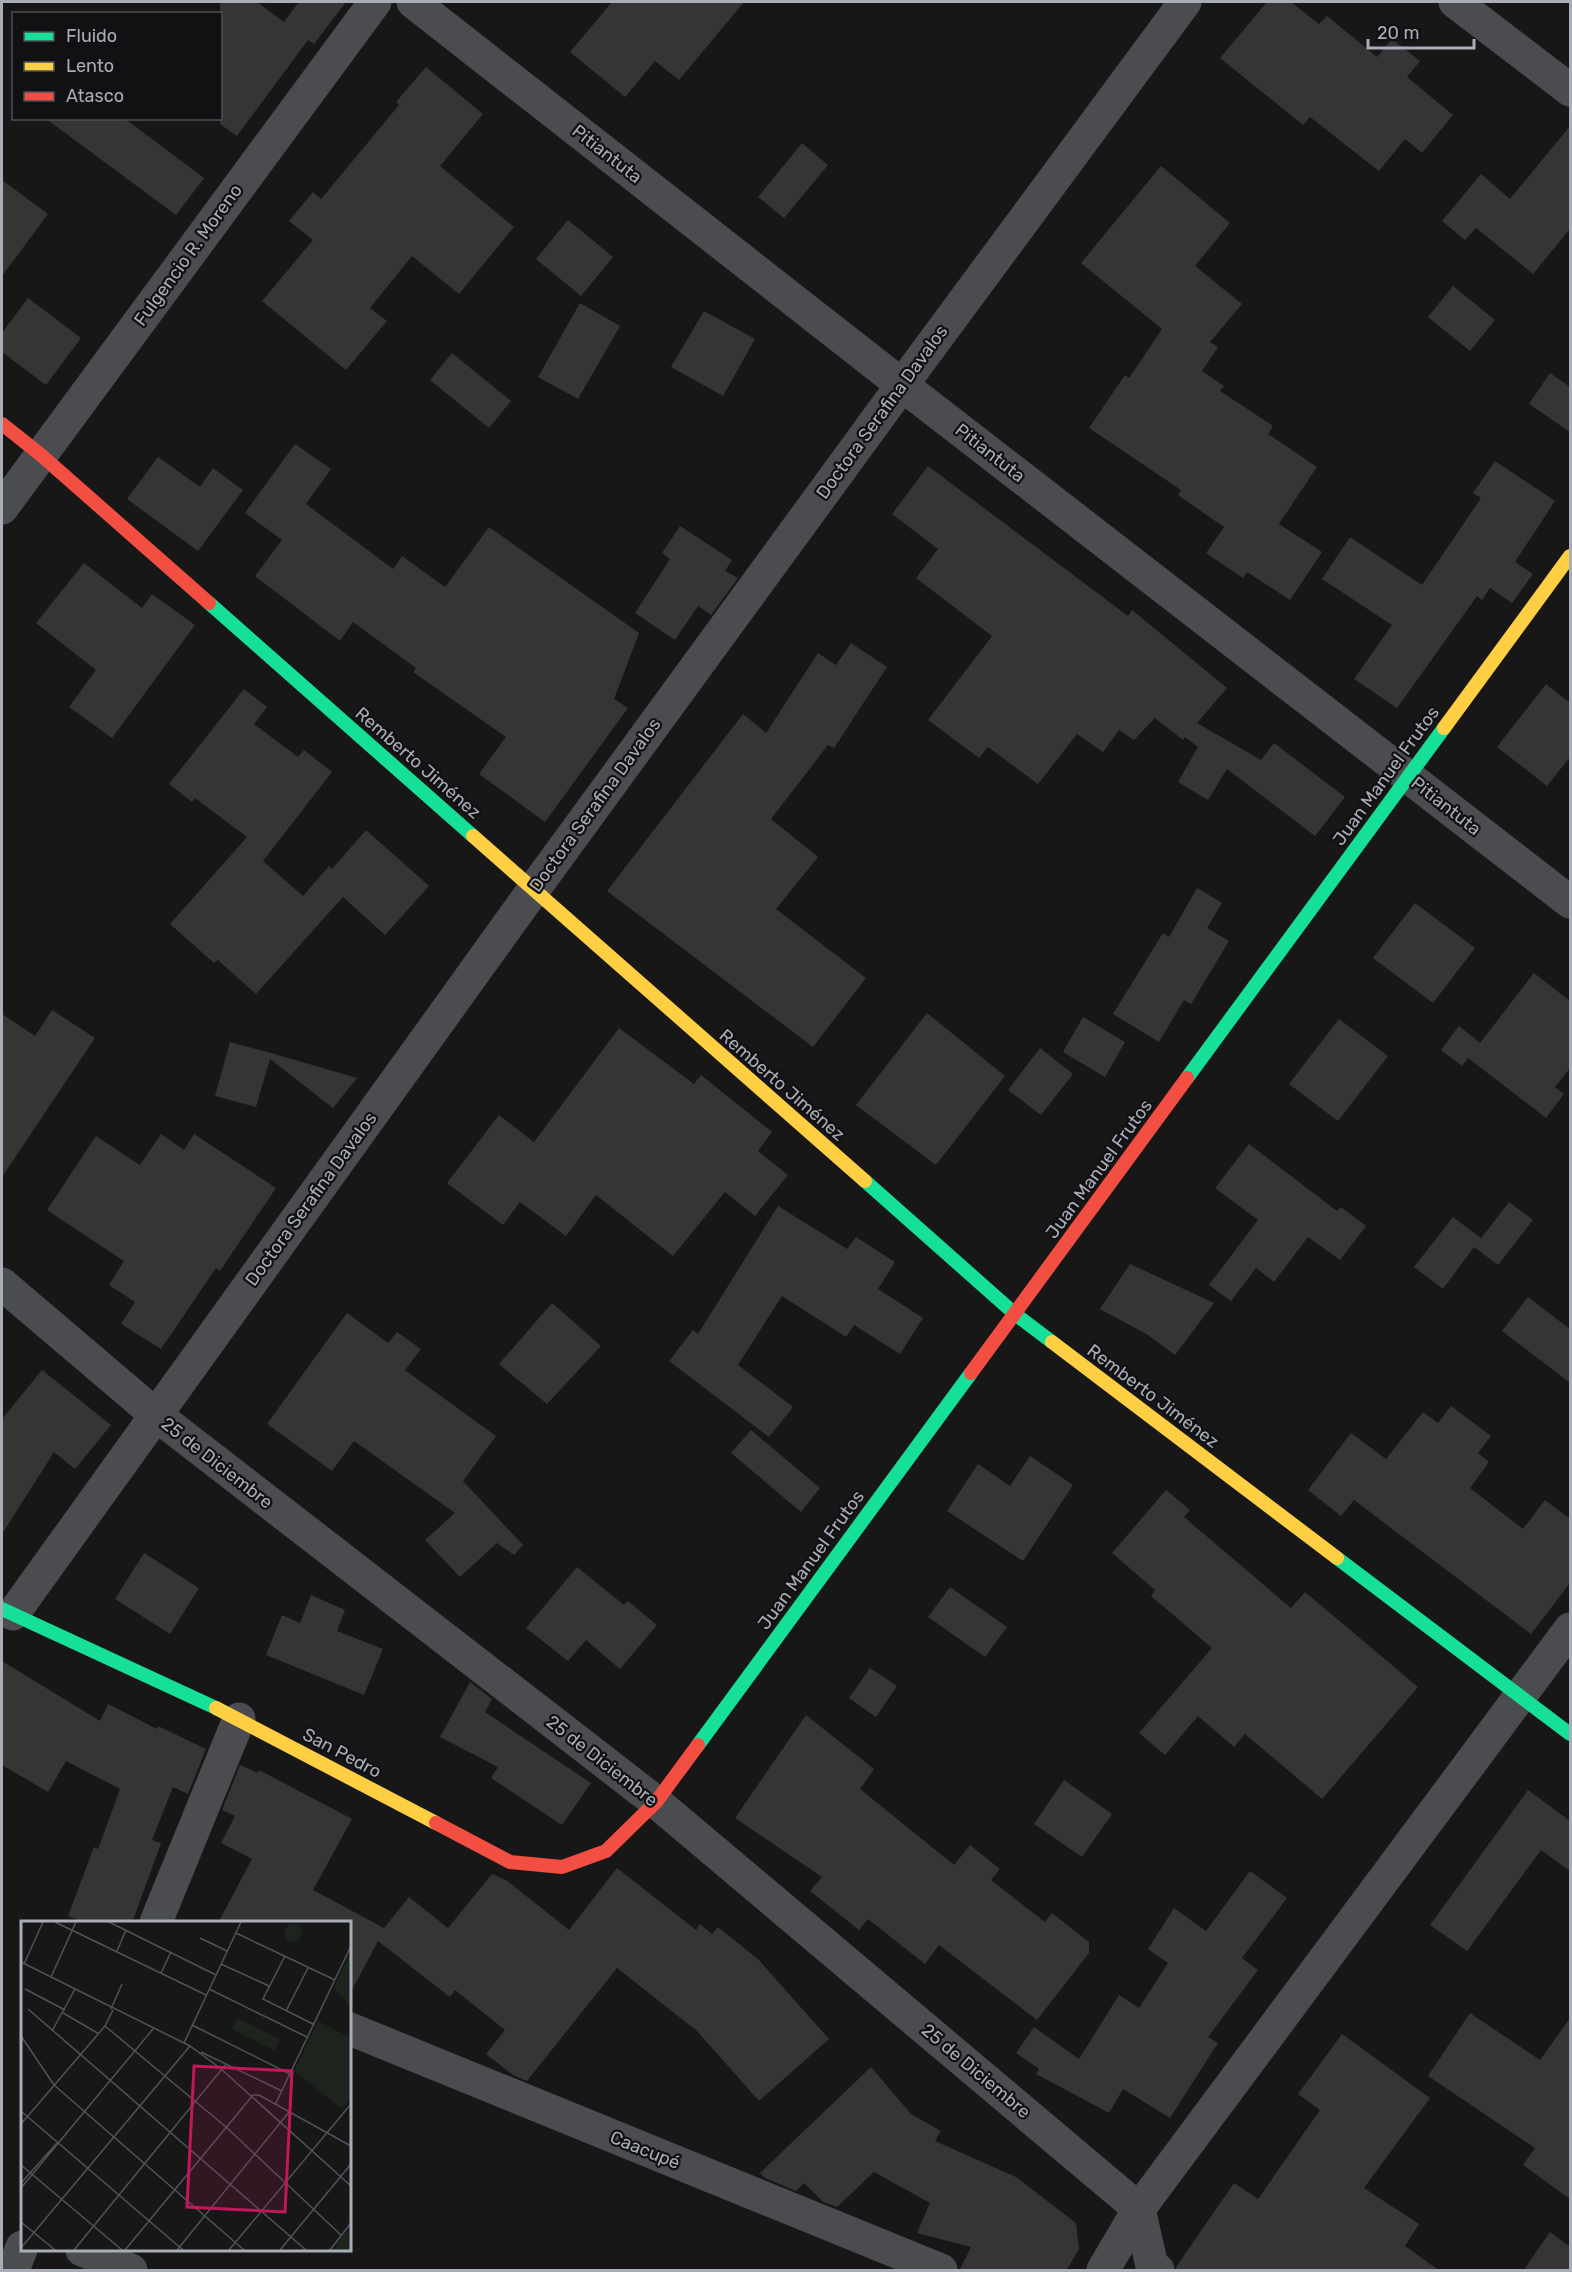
<svg xmlns="http://www.w3.org/2000/svg" width="1572" height="2272" viewBox="0 0 1572 2272" font-family="Rubik,sans-serif">
	<rect width="100%" height="100%" fill="#171717"/>
	<g fill="#353536">
		<path d="M 220,2 L 257,2 L 284,22 L 299,2 L 346,2 L 314,44 L 308,40 L 237,136 L 220,124 Z"/>
		<path d="M 612,2 L 744,2 L 679,80 L 655,61 L 625,97 L 570,52 Z"/>
		<path d="M 1267,2 L 1291,2 L 1319,24 L 1327,16 L 1377,57 L 1392,39 L 1420,61 L 1407,77 L 1453,115 L 1422,153 L 1405,139 L 1379,171 L 1310,117 L 1303,125 L 1220,58 Z"/>
		<path d="M 426,67 L 483,114 L 440,166 L 514,227 L 459,294 L 412,256 L 370,308 L 387,321 L 346,370 L 262,301 L 313,240 L 289,221 L 313,192 L 321,199 L 399,105 L 396,102 Z"/>
		<path d="M 45,118 L 124,118 L 204,178 L 176,215 Z"/>
		<path d="M 1570,126 L 1570,229 L 1533,274 L 1476,228 L 1465,240 L 1442,221 L 1481,174 L 1510,199 Z"/>
		<path d="M 802,143 L 828,165 L 784,218 L 758,197 Z"/>
		<path d="M 1161,166 L 1230,223 L 1195,266 L 1242,304 L 1210,342 L 1218,347 L 1202,371 L 1224,386 L 1220,391 L 1273,426 L 1268,434 L 1317,467 L 1279,524 L 1322,552 L 1290,600 L 1247,572 L 1243,578 L 1206,553 L 1224,527 L 1178,495 L 1181,490 L 1089,428 L 1125,375 L 1129,378 L 1162,329 L 1081,263 Z"/>
		<path d="M 2,180 L 48,214 L 2,276 Z"/>
		<path d="M 568,220 L 613,257 L 581,296 L 536,259 Z"/>
		<path d="M 1453,286 L 1495,320 L 1470,351 L 1428,317 Z"/>
		<path d="M 28,298 L 81,338 L 46,385 L 2,352 L 2,333 Z"/>
		<path d="M 580,303 L 620,326 L 578,399 L 538,377 Z"/>
		<path d="M 704,311 L 755,339 L 723,396 L 671,367 Z"/>
		<path d="M 452,353 L 511,401 L 489,428 L 430,380 Z"/>
		<path d="M 1550,373 L 1570,387 L 1570,432 L 1529,404 Z"/>
		<path d="M 295,444 L 331,469 L 306,504 L 393,569 L 402,556 L 445,587 L 489,527 L 639,633 L 614,699 L 628,708 L 545,822 L 479,774 L 506,737 L 413,672 L 416,668 L 353,622 L 340,641 L 255,576 L 282,540 L 245,513 Z"/>
		<path d="M 158,457 L 200,487 L 213,468 L 243,490 L 198,551 L 127,499 Z"/>
		<path d="M 1495,461 L 1555,501 L 1515,562 L 1533,574 L 1512,603 L 1490,588 L 1482,600 L 1477,596 L 1397,708 L 1354,679 L 1392,625 L 1322,579 L 1350,537 L 1422,585 L 1481,498 L 1473,493 Z"/>
		<path d="M 928,466 L 1128,616 L 1132,610 L 1227,688 L 1197,723 L 1261,760 L 1274,743 L 1345,797 L 1315,836 L 1227,769 L 1208,800 L 1178,782 L 1198,747 L 1185,737 L 1183,740 L 1155,718 L 1134,740 L 1119,730 L 1103,752 L 1077,734 L 1038,784 L 988,747 L 979,758 L 928,720 L 992,636 L 916,578 L 938,549 L 892,514 Z"/>
		<path d="M 680,526 L 732,560 L 725,571 L 738,578 L 711,615 L 698,606 L 675,640 L 635,613 L 670,559 L 662,553 Z"/>
		<path d="M 84,563 L 142,608 L 152,594 L 195,625 L 112,738 L 69,707 L 96,670 L 36,623 Z"/>
		<path d="M 851,643 L 887,667 L 834,748 L 828,745 L 771,819 L 818,857 L 776,909 L 866,978 L 813,1047 L 607,891 L 743,714 L 766,733 L 818,653 L 836,665 Z"/>
		<path d="M 1546,684 L 1570,703 L 1570,757 L 1547,786 L 1497,747 Z"/>
		<path d="M 244,689 L 267,707 L 254,724 L 298,757 L 304,750 L 332,772 L 263,861 L 303,896 L 329,866 L 332,869 L 366,830 L 429,886 L 385,935 L 343,897 L 256,994 L 218,960 L 214,963 L 170,924 L 247,837 L 195,798 L 192,802 L 169,784 Z"/>
		<path d="M 1197,888 L 1222,903 L 1207,928 L 1229,941 L 1191,1004 L 1184,1000 L 1159,1042 L 1113,1014 L 1163,933 L 1169,937 Z"/>
		<path d="M 1415,903 L 1475,948 L 1433,1003 L 1373,958 Z"/>
		<path d="M 1534,973 L 1570,1001 L 1570,1068 L 1555,1087 L 1564,1094 L 1546,1118 L 1468,1058 L 1462,1066 L 1441,1050 L 1459,1026 L 1480,1043 Z"/>
		<path d="M 52,1010 L 95,1038 L 2,1177 L 2,1014 L 35,1036 Z"/>
		<path d="M 927,1013 L 1005,1076 L 936,1165 L 856,1105 Z"/>
		<path d="M 1083,1017 L 1125,1042 L 1105,1077 L 1063,1052 Z"/>
		<path d="M 1339,1019 L 1388,1056 L 1338,1121 L 1289,1084 Z"/>
		<path d="M 619,1028 L 694,1084 L 701,1075 L 772,1132 L 758,1151 L 788,1175 L 755,1216 L 725,1192 L 673,1256 L 596,1195 L 566,1236 L 520,1202 L 503,1225 L 447,1183 L 499,1115 L 534,1142 Z"/>
		<path d="M 230,1042 L 271,1053 L 357,1078 L 333,1108 L 270,1059 L 256,1107 L 215,1096 Z"/>
		<path d="M 1040,1048 L 1073,1074 L 1041,1115 L 1008,1090 Z"/>
		<path d="M 161,1134 L 184,1150 L 194,1134 L 276,1188 L 220,1271 L 216,1268 L 161,1349 L 121,1324 L 135,1302 L 109,1285 L 124,1261 L 47,1210 L 96,1136 L 140,1165 Z"/>
		<path d="M 1249,1144 L 1337,1211 L 1341,1207 L 1366,1226 L 1340,1260 L 1308,1237 L 1274,1282 L 1256,1268 L 1231,1301 L 1209,1285 L 1258,1220 L 1215,1188 Z"/>
		<path d="M 1509,1202 L 1533,1220 L 1498,1265 L 1474,1247 L 1443,1289 L 1414,1267 L 1453,1217 L 1481,1238 L 1479,1241 Z"/>
		<path d="M 778,1206 L 847,1249 L 856,1237 L 895,1262 L 878,1289 L 923,1318 L 900,1354 L 854,1325 L 846,1337 L 782,1296 L 738,1365 L 793,1407 L 769,1437 L 669,1361 L 693,1330 L 698,1334 Z"/>
		<path d="M 1130,1264 L 1214,1303 L 1175,1355 L 1148,1335 L 1100,1309 Z"/>
		<path d="M 1528,1297 L 1570,1329 L 1570,1383 L 1502,1331 Z"/>
		<path d="M 552,1303 L 601,1346 L 547,1404 L 499,1364 Z"/>
		<path d="M 347,1313 L 388,1343 L 397,1332 L 421,1349 L 405,1370 L 496,1436 L 463,1481 L 523,1545 L 514,1555 L 497,1543 L 460,1577 L 425,1540 L 455,1513 L 354,1441 L 332,1471 L 267,1424 Z"/>
		<path d="M 42,1370 L 111,1425 L 75,1469 L 54,1452 L 2,1534 L 2,1419 Z"/>
		<path d="M 1451,1406 L 1491,1436 L 1478,1453 L 1489,1462 L 1470,1488 L 1523,1529 L 1545,1500 L 1570,1519 L 1570,1583 L 1531,1634 L 1354,1500 L 1341,1516 L 1308,1490 L 1351,1433 L 1386,1459 L 1423,1412 L 1438,1423 Z"/>
		<path d="M 751,1430 L 820,1488 L 801,1512 L 731,1453 Z"/>
		<path d="M 1030,1456 L 1073,1485 L 1023,1561 L 947,1511 L 978,1464 L 1010,1486 Z"/>
		<path d="M 1166,1490 L 1190,1510 L 1184,1517 L 1291,1608 L 1305,1592 L 1418,1687 L 1322,1799 L 1245,1734 L 1234,1747 L 1198,1716 L 1165,1755 L 1139,1733 L 1212,1648 L 1151,1596 L 1155,1590 L 1112,1553 Z"/>
		<path d="M 144,1553 L 199,1588 L 170,1634 L 115,1599 Z"/>
		<path d="M 577,1567 L 624,1605 L 628,1601 L 657,1625 L 620,1669 L 586,1640 L 568,1661 L 526,1628 Z"/>
		<path d="M 950,1587 L 1007,1627 L 985,1657 L 928,1617 Z"/>
		<path d="M 311,1595 L 345,1610 L 337,1631 L 383,1649 L 364,1695 L 266,1655 L 282,1615 L 300,1623 Z"/>
		<path d="M 2,1661 L 100,1721 L 108,1704 L 157,1729 L 158,1726 L 206,1749 L 188,1794 L 173,1787 L 152,1840 L 161,1843 L 132,1923 L 86,1923 L 68,1916 L 94,1847 L 98,1849 L 120,1789 L 66,1761 L 48,1792 L 2,1765 Z"/>
		<path d="M 870,1668 L 897,1686 L 876,1717 L 849,1698 Z"/>
		<path d="M 470,1682 L 492,1699 L 485,1712 L 591,1783 L 562,1825 L 491,1778 L 498,1767 L 440,1737 Z"/>
		<path d="M 806,1715 L 874,1769 L 860,1789 L 954,1865 L 970,1845 L 1000,1869 L 991,1880 L 1045,1922 L 1052,1913 L 1089,1942 L 1089,1953 L 1037,2020 L 939,1945 L 925,1964 L 868,1919 L 859,1930 L 810,1891 L 822,1877 L 735,1818 Z"/>
		<path d="M 240,1765 L 258,1773 L 259,1770 L 352,1819 L 313,1890 L 384,1928 L 409,1897 L 448,1928 L 492,1874 L 506,1880 L 569,1930 L 617,1868 L 696,1930 L 700,1924 L 712,1934 L 718,1927 L 759,1960 L 829,2039 L 759,2101 L 697,2031 L 617,1968 L 527,2081 L 513,2075 L 486,2054 L 505,2030 L 455,1990 L 450,1997 L 378,1941 L 350,1994 L 350,1923 L 218,1923 L 252,1859 L 221,1843 L 235,1816 L 222,1810 Z"/>
		<path d="M 1064,1780 L 1112,1814 L 1082,1857 L 1034,1824 Z"/>
		<path d="M 1528,1790 L 1570,1821 L 1570,1871 L 1541,1850 L 1467,1951 L 1430,1925 Z"/>
		<path d="M 1250,1871 L 1287,1898 L 1242,1958 L 1258,1970 L 1208,2037 L 1218,2043 L 1170,2118 L 1123,2089 L 1109,2113 L 1036,2074 L 1039,2069 L 1016,2053 L 1034,2027 L 1079,2059 L 1119,1995 L 1139,2008 L 1168,1963 L 1148,1949 L 1174,1908 L 1206,1931 Z"/>
		<path d="M 1470,2013 L 1540,2060 L 1570,2018 L 1570,2199 L 1523,2165 L 1535,2148 L 1428,2076 Z"/>
		<path d="M 1342,2034 L 1430,2098 L 1364,2188 L 1419,2224 L 1405,2246 L 1440,2271 L 1177,2271 L 1176,2267 L 1234,2183 L 1258,2199 L 1320,2110 L 1298,2094 Z"/>
		<path d="M 871,2067 L 911,2114 L 941,2131 L 935,2141 L 1016,2177 L 1076,2223 L 1079,2249 L 1066,2271 L 959,2271 L 971,2247 L 917,2233 L 930,2203 L 874,2172 L 837,2207 L 823,2202 L 804,2183 L 796,2191 L 765,2178 L 760,2173 Z"/>
		<path d="M 1550,2232 L 1570,2247 L 1570,2271 L 1523,2271 Z"/>
	</g>
	<g fill="none" stroke-linecap="round" stroke-linejoin="round">
		<g stroke="#4b4c50" stroke-width="33">
			<path d="M 413,2 L 902,385 L 1570,902"/>
			<path d="M 1455,2 L 1570,90"/>
			<path d="M 2,508 L 375,2"/>
			<path d="M 2,1284 L 156,1415 L 656,1802 L 1139,2209 L 1152,2266 L 1158,2270"/>
			<path d="M 13,1614 L 534,889 L 902,385 L 1185,2"/>
			<path d="M 156,1922 L 239,1719"/>
			<path d="M 350,2029 L 941,2270"/>
			<path d="M 82,2250 L 131,2270"/>
			<path d="M 13,2270 L 22,2247"/>
			<path d="M 1103,2270 L 1139,2209 L 1570,1629"/>
		</g>
		<g stroke="#16e098" stroke-width="14">
			<path d="M 209,603 L 473,836"/>
			<path d="M 1187,1078 L 1444,728"/>
			<path d="M 865,1181 L 1015,1314 L 1052,1342"/>
			<path d="M 1337,1558 L 1570,1734"/>
			<path d="M 2,1609 L 216,1708"/>
			<path d="M 698,1745 L 971,1373"/>
		</g>
		<g stroke="#ffcf43" stroke-width="14">
			<path d="M 1444,728 L 1570,556"/>
			<path d="M 473,836 L 865,1181"/>
			<path d="M 1052,1342 L 1337,1558"/>
			<path d="M 216,1708 L 436,1823"/>
		</g>
		<g stroke="#f24e42" stroke-width="14">
			<path d="M 2,424 L 41,455 L 209,603"/>
			<path d="M 971,1373 L 1187,1078"/>
			<path d="M 436,1823 L 510,1862 L 562,1867 L 606,1851 L 656,1802 L 698,1745"/>
		</g>
	</g>
	<g text-anchor="middle" stroke-width="4.5" stroke-linejoin="round" paint-order="stroke">
		<g font-size="18" fill="#a8adb8" stroke="#111113">
			<text transform="translate(607 154) rotate(38)" y="6">Pitiantuta</text>
			<text transform="translate(188 255) rotate(-54)" y="6">Fulgencio R. Moreno</text>
			<text transform="translate(882 412) rotate(-54)" y="6">Doctora Serafina Davalos</text>
			<text transform="translate(990 453) rotate(38)" y="6">Pitiantuta</text>
			<text transform="translate(418 763) rotate(41)" y="6">Remberto Jiménez</text>
			<text transform="translate(1386 776) rotate(-54)" y="6">Juan Manuel Frutos</text>
			<text transform="translate(595 805) rotate(-54)" y="6">Doctora Serafina Davalos</text>
			<text transform="translate(1446 806) rotate(38)" y="6">Pitiantuta</text>
			<text transform="translate(782 1085) rotate(41)" y="6">Remberto Jiménez</text>
			<text transform="translate(1099 1169) rotate(-54)" y="6">Juan Manuel Frutos</text>
			<text transform="translate(311 1199) rotate(-54)" y="6">Doctora Serafina Davalos</text>
			<text transform="translate(1153 1396) rotate(37)" y="6">Remberto Jiménez</text>
			<text transform="translate(217 1463) rotate(38)" y="6">25 de Diciembre</text>
			<text transform="translate(811 1560) rotate(-54)" y="6">Juan Manuel Frutos</text>
			<text transform="translate(342 1753) rotate(28)" y="6">San Pedro</text>
			<text transform="translate(602 1761) rotate(38)" y="6">25 de Diciembre</text>
			<text transform="translate(976 2071) rotate(40)" y="6">25 de Diciembre</text>
			<text transform="translate(645 2150) rotate(22)" y="6">Caacupé</text>
		</g>
	</g>
	<g transform="translate(21 1921)">
		<rect width="330" height="330" fill="#171717"/>
		<path d="M263 12a9 9 0 1 1 18 0a9 9 0 1 1-18 0ZM 330,29 L 330,86 L 313,67 ZM 216,97 L 259,118 L 254,130 L 211,108 ZM 297,100 L 330,117 L 330,177 L 321,188 L 273,150 ZM 327,309 L 330,329 L 313,329 L 321,316 Z" fill="#1d241e"/>
		<path fill="none" stroke="#515357" stroke-width="1.5" d="M 34,1 L 185,74M 88,1 L 195,54M 215,12 L 314,59M 179,17 L 206,30M 96,30 L 105,9M 264,35 L 242,78 L 292,103M 0,41 L 169,125 L 199,147 L 330,265M 3,43 L 22,1M 200,43 L 248,65M 140,52 L 150,31M 30,56 L 55,1M 4,68 L 44,89M 188,68 L 286,116M 7,88 L 285,329M 90,88 L 101,63M 265,90 L 287,47M 42,92 L 78,113M 171,104 L 269,153M 84,105 L 205,206 L 320,314M 31,110 L 54,68M 0,115 L 33,164 L 223,329M 163,122 L 220,1M 180,131 L 261,170M 254,184 L 330,25M 0,190 L 162,329M 0,203 L 84,105 L 92,89M 0,244 L 101,329M 0,262 L 36,222M 0,267 L 132,108M 0,301 L 34,329M 0,327 L 169,125M 53,329 L 205,143M 104,329 L 232,174 L 238,174 L 330,225M 156,329 L 268,191M 208,329 L 330,183M 259,329 L 330,243M 309,329 L 330,302"/>
		<path fill="#c2185b" fill-opacity="0.15" stroke="#c2185b" stroke-width="3" d="M 173,145 L 271,150 L 264,291 L 166,286 Z"/>
		<rect width="330" height="330" fill="none" stroke="#a8adb8" stroke-width="3"/>
	</g>
	<rect width="1572" height="2272" fill="none" stroke="#a8adb8" stroke-width="6"/>
	<rect x="12" y="12" width="210" height="108" fill="#111113" stroke="#4d4f55" stroke-width="1.5"/>
	<rect x="24" y="32" width="30" height="9" fill="#16e098" stroke="#4d4f55" stroke-width="1.5"/>
	<text x="66" y="42" font-size="18" fill="#a8adb8">Fluido</text>
	<rect x="24" y="62" width="30" height="9" fill="#ffcf43" stroke="#4d4f55" stroke-width="1.5"/>
	<text x="66" y="72" font-size="18" fill="#a8adb8">Lento</text>
	<rect x="24" y="92" width="30" height="9" fill="#f24e42" stroke="#4d4f55" stroke-width="1.5"/>
	<text x="66" y="102" font-size="18" fill="#a8adb8">Atasco</text>
	<path d="M1368 39v9h106v-9" fill="none" stroke="#a8adb8" stroke-width="3"/>
	<text x="1377" y="39" font-size="18" fill="#a8adb8" stroke="#111113" stroke-width="4.5" paint-order="stroke">20 m</text>
</svg>
